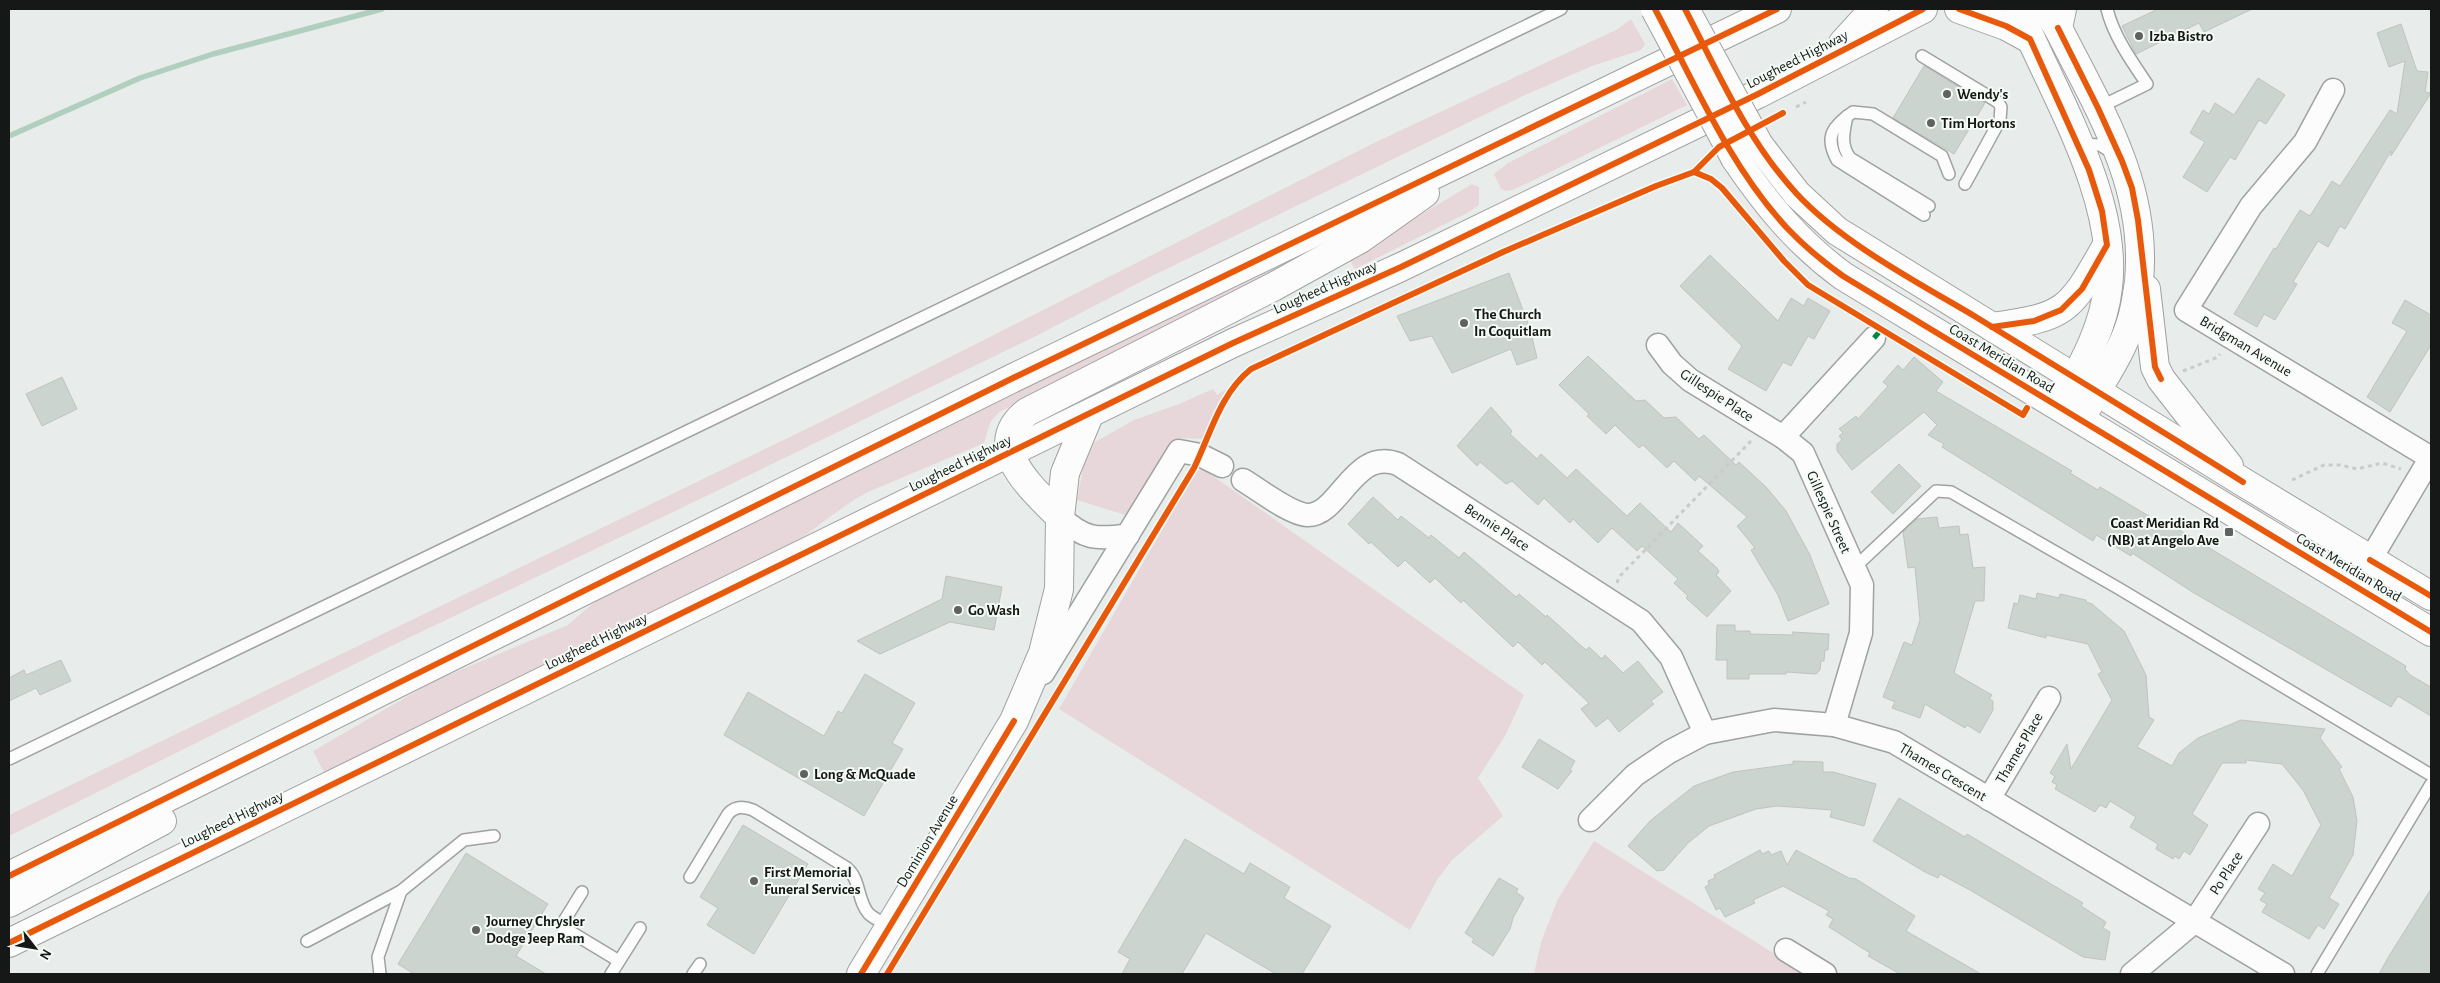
<svg xmlns="http://www.w3.org/2000/svg" width="2440" height="983" viewBox="0 0 2440 983" font-family="'Alegreya Sans',sans-serif">
	<rect width="100%" height="100%" fill="#e8ecea"/>
	<g fill="#e7d7da">
		<path d="M 1631,19 L 1645,44 L 1641,50 L 1592,66 L 1525,95 L 1150,277 L 1036,336 L 673,512 L 385,649 L 9,836 L 9,815 L 833,416 L 1376,142 L 1616,30 Z"/>
		<path d="M 1672,79 L 1687,105 L 1513,190 L 1506,191 L 1501,189 L 1494,174 L 1508,163 Z"/>
		<path d="M 1472,184 L 1479,187 L 1479,205 L 1467,213 L 1355,269 L 1350,260 L 1355,254 Z"/>
		<path d="M 1327,242 L 1287,271 L 999,412 L 990,423 L 984,443 L 868,492 C 839,507 815,530 787,548 L 325,774 L 313,751 L 434,681 L 568,625 L 607,591 L 1316,245 Z"/>
		<path d="M 1213,389 L 1217,395 L 1227,389 L 1204,439 L 1181,438 L 1174,443 L 1129,516 L 1077,500 L 1084,464 L 1095,442 L 1134,420 L 1179,404 Z"/>
		<path d="M 1203,469 L 1524,695 L 1505,736 L 1478,778 L 1503,816 L 1452,860 L 1437,880 L 1410,930 L 1059,709 L 1196,471 Z"/>
		<path d="M 1594,841 L 1807,974 L 1534,974 L 1541,942 L 1558,899 Z"/>
	</g>
	<g fill="none" stroke-linecap="round" stroke-linejoin="round">
		<path stroke="#b1cfbf" stroke-width="5.5" d="M 9,136 L 140,78 L 213,54 L 382,9"/>
	</g>
	<g fill="#cbd4cf" stroke="#c0c3c1">
		<path d="M 2158,9 L 2252,9 L 2204,32 L 2199,23 L 2136,54 L 2122,26 Z"/>
		<path d="M 2401,24 L 2417,71 L 2428,72 L 2425,92 L 2431,93 L 2391,156 L 2391,151 L 2345,229 L 2340,226 L 2328,247 L 2318,241 L 2293,282 L 2297,284 L 2275,320 L 2264,314 L 2257,327 L 2234,314 L 2274,248 L 2276,249 L 2300,210 L 2310,216 L 2332,181 L 2340,186 L 2390,110 L 2397,114 L 2405,61 L 2389,67 L 2377,33 Z"/>
		<path d="M 1924,66 L 1985,103 L 1954,154 L 1893,118 Z"/>
		<path d="M 2258,78 L 2285,95 L 2266,124 L 2259,120 L 2235,160 L 2230,157 L 2207,192 L 2183,177 L 2205,142 L 2190,133 L 2203,110 L 2209,114 L 2215,103 L 2234,115 Z"/>
		<path d="M 1710,255 L 1778,321 L 1791,298 L 1804,306 L 1808,298 L 1830,311 L 1814,339 L 1808,336 L 1791,366 L 1783,362 L 1766,391 L 1728,369 L 1742,346 L 1680,286 Z"/>
		<path d="M 1509,273 L 1530,329 L 1537,358 L 1517,365 L 1511,349 L 1452,373 L 1432,336 L 1410,341 L 1397,316 Z"/>
		<path d="M 2405,300 L 2431,315 L 2431,345 L 2390,412 L 2367,397 L 2407,331 L 2392,323 Z"/>
		<path d="M 1588,356 L 1636,401 L 1645,400 L 1664,418 L 1676,417 L 1699,439 L 1704,435 L 1736,465 L 1739,462 L 1767,488 L 1786,511 L 1810,555 L 1829,604 L 1788,621 L 1778,595 L 1751,550 L 1755,548 L 1737,526 L 1747,517 L 1699,476 L 1695,481 L 1674,461 L 1667,468 L 1643,445 L 1639,448 L 1615,425 L 1606,434 L 1587,416 L 1589,414 L 1559,385 Z"/>
		<path d="M 1914,357 L 1943,382 L 1936,391 L 2072,471 L 2070,473 L 2098,490 L 2100,487 L 2164,525 L 2166,522 L 2406,666 L 2405,669 L 2410,675 L 2431,687 L 2431,716 L 2398,696 L 2391,707 L 2194,593 L 2132,553 L 2131,556 L 2096,535 L 2093,541 L 1942,447 L 1944,444 L 1928,435 L 1937,425 L 1924,412 L 1852,470 L 1837,451 L 1837,444 L 1842,440 L 1839,436 L 1843,433 L 1839,429 L 1856,416 L 1858,419 L 1888,386 L 1883,382 L 1898,365 L 1903,370 Z"/>
		<path d="M 62,377 L 77,409 L 42,426 L 26,394 Z"/>
		<path d="M 1491,407 L 1512,431 L 1510,434 L 1537,459 L 1541,454 L 1567,478 L 1576,469 L 1627,516 L 1640,503 L 1671,532 L 1678,523 L 1703,546 L 1698,551 L 1717,568 L 1719,572 L 1716,575 L 1731,591 L 1707,617 L 1686,598 L 1688,596 L 1674,583 L 1678,579 L 1642,546 L 1637,551 L 1612,528 L 1598,543 L 1573,519 L 1570,523 L 1544,498 L 1538,505 L 1512,481 L 1506,484 L 1480,462 L 1477,466 L 1457,446 Z"/>
		<path d="M 1899,464 L 1921,486 L 1893,514 L 1871,492 Z"/>
		<path d="M 1373,497 L 1398,520 L 1401,516 L 1429,538 L 1431,535 L 1459,558 L 1464,552 L 1516,597 L 1519,594 L 1546,617 L 1547,615 L 1586,650 L 1589,647 L 1602,659 L 1605,655 L 1623,673 L 1638,661 L 1663,692 L 1651,701 L 1654,704 L 1619,732 L 1608,718 L 1596,727 L 1581,709 L 1589,703 L 1545,662 L 1542,665 L 1518,642 L 1513,647 L 1463,600 L 1461,603 L 1435,578 L 1430,583 L 1405,560 L 1398,567 L 1371,542 L 1369,544 L 1348,524 Z"/>
		<path d="M 1937,517 L 1939,528 L 1959,526 L 1960,535 L 1968,534 L 1973,568 L 1985,567 L 1984,601 L 1975,601 L 1954,673 L 1992,695 L 1989,699 L 1993,701 L 1993,710 L 1980,733 L 1967,725 L 1965,728 L 1925,704 L 1920,718 L 1892,708 L 1895,702 L 1883,697 L 1904,642 L 1912,645 L 1920,620 L 1915,567 L 1908,568 L 1903,532 L 1917,519 Z"/>
		<path d="M 946,576 L 1002,587 L 994,630 L 950,622 L 880,654 L 857,641 L 942,599 Z"/>
		<path d="M 2037,593 L 2059,598 L 2060,594 L 2086,600 L 2086,602 L 2092,604 L 2124,631 L 2146,675 L 2149,717 L 2154,720 L 2137,747 L 2172,766 L 2179,753 L 2198,738 L 2241,720 L 2325,729 L 2320,738 L 2342,767 L 2339,769 L 2353,797 L 2357,821 L 2353,855 L 2329,898 L 2339,904 L 2324,929 L 2318,925 L 2309,939 L 2262,912 L 2267,904 L 2260,900 L 2265,893 L 2258,889 L 2273,864 L 2292,876 L 2321,825 L 2303,790 L 2282,764 L 2246,760 L 2246,763 L 2222,763 L 2192,814 L 2208,825 L 2190,855 L 2184,851 L 2179,859 L 2175,856 L 2173,859 L 2156,849 L 2158,844 L 2130,827 L 2136,817 L 2110,801 L 2106,808 L 2100,805 L 2095,812 L 2055,789 L 2057,785 L 2052,782 L 2055,776 L 2050,773 L 2067,744 L 2071,769 L 2112,700 L 2098,674 L 2102,672 L 2088,644 L 2046,635 L 2046,638 L 2008,628 L 2014,603 L 2018,604 L 2020,595 L 2036,599 Z"/>
		<path d="M 1717,625 L 1735,625 L 1735,631 L 1750,631 L 1750,634 L 1794,635 L 1792,632 L 1829,634 L 1828,650 L 1825,650 L 1824,661 L 1821,661 L 1820,670 L 1816,674 L 1786,672 L 1786,674 L 1749,674 L 1749,679 L 1727,679 L 1727,660 L 1716,660 Z"/>
		<path d="M 61,660 L 71,681 L 40,695 L 36,688 L 9,701 L 9,678 L 24,670 L 26,675 Z"/>
		<path d="M 865,674 L 915,703 L 892,743 L 903,749 L 864,816 L 724,735 L 748,692 L 824,736 L 838,711 L 842,713 Z"/>
		<path d="M 1539,739 L 1575,761 L 1570,770 L 1572,771 L 1558,789 L 1522,767 Z"/>
		<path d="M 1793,761 L 1823,762 L 1823,772 L 1833,772 L 1876,784 L 1864,826 L 1830,817 L 1832,810 L 1777,806 L 1756,809 L 1709,826 L 1688,843 L 1664,870 L 1657,871 L 1628,846 L 1650,821 L 1694,786 L 1733,772 L 1793,764 Z"/>
		<path d="M 1899,798 L 1965,837 L 1967,834 L 2083,903 L 2081,906 L 2106,922 L 2103,928 L 2110,932 L 2105,960 L 2083,957 L 1970,890 L 1940,874 L 1938,878 L 1925,872 L 1873,841 Z"/>
		<path d="M 743,825 L 808,864 L 754,954 L 707,925 L 718,908 L 700,897 Z"/>
		<path d="M 1185,839 L 1244,874 L 1250,863 L 1290,887 L 1284,898 L 1331,926 L 1302,974 L 1276,974 L 1206,933 L 1182,974 L 1122,974 L 1130,959 L 1118,952 Z"/>
		<path d="M 1760,850 L 1762,854 L 1769,851 L 1771,855 L 1781,851 L 1787,865 L 1796,850 L 1849,878 L 1856,879 L 1915,916 L 1906,931 L 1981,974 L 1900,974 L 1868,956 L 1870,953 L 1829,927 L 1833,919 L 1826,915 L 1829,911 L 1783,886 L 1753,900 L 1755,903 L 1725,917 L 1720,908 L 1716,910 L 1705,887 L 1709,885 L 1708,881 L 1715,878 L 1714,875 Z"/>
		<path d="M 466,853 L 548,904 L 516,956 L 546,974 L 414,974 L 398,964 Z"/>
		<path d="M 1499,878 L 1518,889 L 1516,892 L 1524,898 L 1513,918 L 1510,929 L 1493,956 L 1472,942 L 1474,939 L 1465,933 Z"/>
		<path d="M 2431,889 L 2431,974 L 2379,974 L 2389,956 Z"/>
	</g>
	<g fill="none" stroke-linecap="round" stroke-linejoin="round">
		<defs>
			<g id="lane">
				<path d="M 1922,56 L 1998,102 L 2001,107 L 2000,120 L 1965,184"/>
				<path d="M 2098,108 L 2147,84 C 2132,62 2113,35 2107,9"/>
				<path d="M 1847,116 C 1844,131 1840,145 1850,158 L 1929,206"/>
				<path d="M 2079,144 L 2100,145 L 2113,153"/>
				<path d="M 1924,215 L 1837,160 C 1824,136 1833,126 1853,112 L 1873,114 L 1942,156 L 1949,174"/>
				<path d="M 1854,568 L 1936,491 L 1951,492 L 2118,588 L 2431,775"/>
				<path d="M 9,759 L 1561,9"/>
				<path d="M 690,877 L 728,814 C 735,806 743,806 753,810 L 847,868 C 861,880 857,901 869,914 C 875,919 883,923 890,927"/>
				<path d="M 582,892 L 561,926 L 619,961"/>
				<path d="M 307,941 L 401,891 L 464,840 L 494,836"/>
				<path d="M 380,974 L 378,957 L 401,891"/>
				<path d="M 611,974 L 640,928"/>
				<path d="M 693,974 L 700,964"/>
				<path d="M 2317,974 L 2431,784"/>
			</g>
			<g id="street">
				<path d="M 2333,90 L 2305,142 L 2251,206 L 2186,310 L 2431,458"/>
				<path d="M 1658,345 L 1672,364 L 1690,380 L 1783,437 L 1803,453 L 1862,585 L 1861,633 L 1834,725"/>
				<path d="M 1783,437 L 1874,338"/>
				<path d="M 1243,480 C 1258,489 1290,514 1307,515 C 1340,516 1353,447 1398,464 L 1641,621 L 1671,657 L 1705,733"/>
				<path d="M 1060,517 C 1084,539 1096,540 1128,535"/>
				<path d="M 2370,560 L 2431,457"/>
				<path d="M 1043,673 L 1179,451 L 1200,455 L 1222,466"/>
				<path d="M 1989,799 L 2049,698"/>
				<path d="M 1590,820 L 1635,775 L 1669,752 L 1705,733 L 1774,720 L 1834,725 L 1894,742 L 2283,974"/>
				<path d="M 1786,950 L 1825,974"/>
				<path d="M 2132,974 L 2194,922 L 2258,824"/>
			</g>
			<g id="secondary">
				<path d="M 2018,9 C 2051,90 2119,197 2108,287 C 2104,325 2085,361 2067,393"/>
				<path d="M 2046,9 L 2058,28 C 2099,109 2148,186 2139,281 C 2137,295 2135,311 2130,325 C 2121,354 2102,380 2088,406"/>
				<path d="M 1759,145 L 1797,194 L 1837,231 L 2243,482 L 2431,596"/>
				<path d="M 1735,158 C 1767,205 1797,242 1843,276 L 2431,632"/>
				<path d="M 2146,289 L 2155,367 L 2161,379 L 2229,466"/>
				<path d="M 1992,327 C 2068,317 2070,310 2107,245"/>
				<path d="M 861,974 L 1014,721 L 1043,653 L 1059,589 L 1060,517"/>
			</g>
			<g id="primary">
				<path d="M 1959,9 L 2006,26 L 2030,39"/>
				<path d="M 2058,28 L 2062,9"/>
				<path d="M 1843,43 L 1874,9"/>
				<path d="M 1060,517 C 1033,489 982,447 1027,412 L 1273,287 L 1360,239 L 1425,193"/>
				<path d="M 1060,517 L 1065,473 L 1089,415"/>
				<path d="M 9,876 L 1013,378 L 1777,9"/>
				<path d="M 9,903 L 162,821"/>
				<path d="M 9,943 L 1233,343 L 1401,267 L 1758,94 L 1923,9"/>
			</g>
		</defs>
		<use href="#lane" stroke="#9fa2a0" stroke-width="14"/>
		<use href="#street" stroke="#9fa2a0" stroke-width="25"/>
		<use href="#secondary" stroke="#9fa2a0" stroke-width="30"/>
		<use href="#primary" stroke="#9fa2a0" stroke-width="30"/>
		<g stroke="#cacbcb" stroke-width="3" stroke-dasharray="4 4" stroke-linecap="butt">
			<path d="M 1796,107 L 1806,102"/>
			<path d="M 2183,371 L 2218,357 L 2220,354"/>
			<path d="M 2292,480 L 2324,465 L 2340,465 L 2357,469 L 2382,463 L 2401,469"/>
			<path d="M 1617,583 L 1619,577 L 1751,441"/>
		</g>
		<use href="#lane" stroke="#fcfcfc" stroke-width="11"/>
		<use href="#street" stroke="#fcfcfc" stroke-width="22"/>
		<use href="#secondary" stroke="#fcfcfc" stroke-width="28"/>
		<use href="#primary" stroke="#fcfcfc" stroke-width="28"/>
		<defs>
			<g id="secondary-bridge">
				<path d="M 1655,9 L 1735,158"/>
				<path d="M 1685,9 L 1759,145"/>
			</g>
		</defs>
		<use href="#secondary-bridge" stroke="#9fa2a0" stroke-width="30" stroke-linecap="butt"/>
		<use href="#secondary-bridge" stroke="#fcfcfc" stroke-width="28"/>
		<path stroke="#00873e" stroke-width="5" stroke-dasharray="10 5" stroke-linecap="butt" d="M 1874,338 L 1881,330"/>
		<defs>
			<g id="cycleway">
				<path d="M 1655,9 C 1694,82 1729,165 1786,227 C 1803,245 1822,261 1843,276 L 2431,632"/>
				<path d="M 1685,9 C 1718,72 1747,140 1796,193 C 1842,243 1917,282 1976,317 C 2065,372 2154,426 2243,482"/>
				<path d="M 1959,9 L 2006,26 L 2030,39 L 2089,170 L 2102,211 L 2107,245 L 2082,289 L 2061,310 L 2034,321 L 1992,327"/>
				<path d="M 2058,28 L 2098,108 L 2122,161 L 2132,188 L 2138,220 L 2155,367 L 2161,379"/>
				<path d="M 1694,172 L 1711,179 L 1722,188 L 1784,261 L 1808,285 L 2023,415 L 2027,408"/>
				<path d="M 2370,560 L 2431,596"/>
				<path d="M 9,876 L 1013,378 L 1777,9"/>
				<path d="M 9,943 L 1233,343 L 1401,267 L 1758,94 L 1923,9"/>
				<path d="M 861,974 L 1014,721"/>
				<path d="M 887,974 L 1194,468 C 1211,433 1220,394 1251,369 L 1503,252 L 1656,186 L 1694,172 L 1719,147 L 1783,113"/>
			</g>
		</defs>
		<use href="#cycleway" stroke="#f4fbf7" stroke-width="9"/>
		<use href="#cycleway" stroke="#e8590c" stroke-width="6"/>
	</g>
	<g fill="#606261" stroke="#f4fbf7" stroke-width="2">
		<circle cx="2139" cy="36" r="5"/>
		<circle cx="1947" cy="94" r="5"/>
		<circle cx="1931" cy="123" r="5"/>
		<circle cx="1464" cy="323" r="5"/>
		<rect x="2224" y="527" width="10" height="10" rx="2.5"/>
		<circle cx="958" cy="610" r="5"/>
		<circle cx="804" cy="774" r="5"/>
		<circle cx="754" cy="881" r="5"/>
		<circle cx="476" cy="930" r="5"/>
	</g>
	<g text-anchor="middle" stroke-width="4" stroke-linejoin="round" paint-order="stroke">
		<g font-size="15" font-weight="bold" fill="#161817" stroke="#f4fbf7" text-anchor="start">
			<text x="2149" y="41">Izba Bistro</text>
			<text x="1957" y="99">Wendy's</text>
			<text x="1941" y="128">Tim Hortons</text>
			<text x="1474" y="319">The Church<tspan x="1474" dy="17">In Coquitlam</tspan></text>
			<text x="2219" y="528" text-anchor="end">Coast Meridian Rd<tspan x="2219" dy="17">(NB) at Angelo Ave</tspan></text>
			<text x="968" y="615">Go Wash</text>
			<text x="814" y="779">Long &amp; McQuade</text>
			<text x="764" y="877">First Memorial<tspan x="764" dy="17">Funeral Services</tspan></text>
			<text x="486" y="926">Journey Chrysler<tspan x="486" dy="17">Dodge Jeep Ram</tspan></text>
		</g>
		<g font-size="15" fill="#161817" stroke="#f4fbf7">
			<text transform="translate(1797 59) rotate(-27)" y="5">Lougheed Highway</text>
			<text transform="translate(1325 287) rotate(-24)" y="5">Lougheed Highway</text>
			<text transform="translate(2246 346) rotate(31)" y="5">Bridgman Avenue</text>
			<text transform="translate(2002 358) rotate(31)" y="5">Coast Meridian Road</text>
			<text transform="translate(1717 395) rotate(33)" y="5">Gillespie Place</text>
			<text transform="translate(960 463) rotate(-26)" y="5">Lougheed Highway</text>
			<text transform="translate(1829 512) rotate(66)" y="5">Gillespie Street</text>
			<text transform="translate(1497 527) rotate(33)" y="5">Bennie Place</text>
			<text transform="translate(2349 567) rotate(31)" y="5">Coast Meridian Road</text>
			<text transform="translate(596 641) rotate(-26)" y="5">Lougheed Highway</text>
			<text transform="translate(2019 748) rotate(-60)" y="5">Thames Place</text>
			<text transform="translate(1943 772) rotate(31)" y="5">Thames Crescent</text>
			<text transform="translate(232 819) rotate(-26)" y="5">Lougheed Highway</text>
			<text transform="translate(927 841) rotate(-59)" y="5">Dominion Avenue</text>
			<text transform="translate(2226 873) rotate(-57)" y="5">Po Place</text>
		</g>
	</g>
	<rect width="2440" height="983" fill="none" stroke="#161817" stroke-width="20"/>
	<g transform="translate(35 948) rotate(121)" stroke="#f4fbf7" stroke-width="4" paint-order="stroke">
	<path d="M0-4L9 19L0 12L-9 19Z" fill="#161817"/>
	<text y="-8" font-size="14" font-weight="bold" text-anchor="middle" fill="#161817">N</text>
	</g>
</svg>
